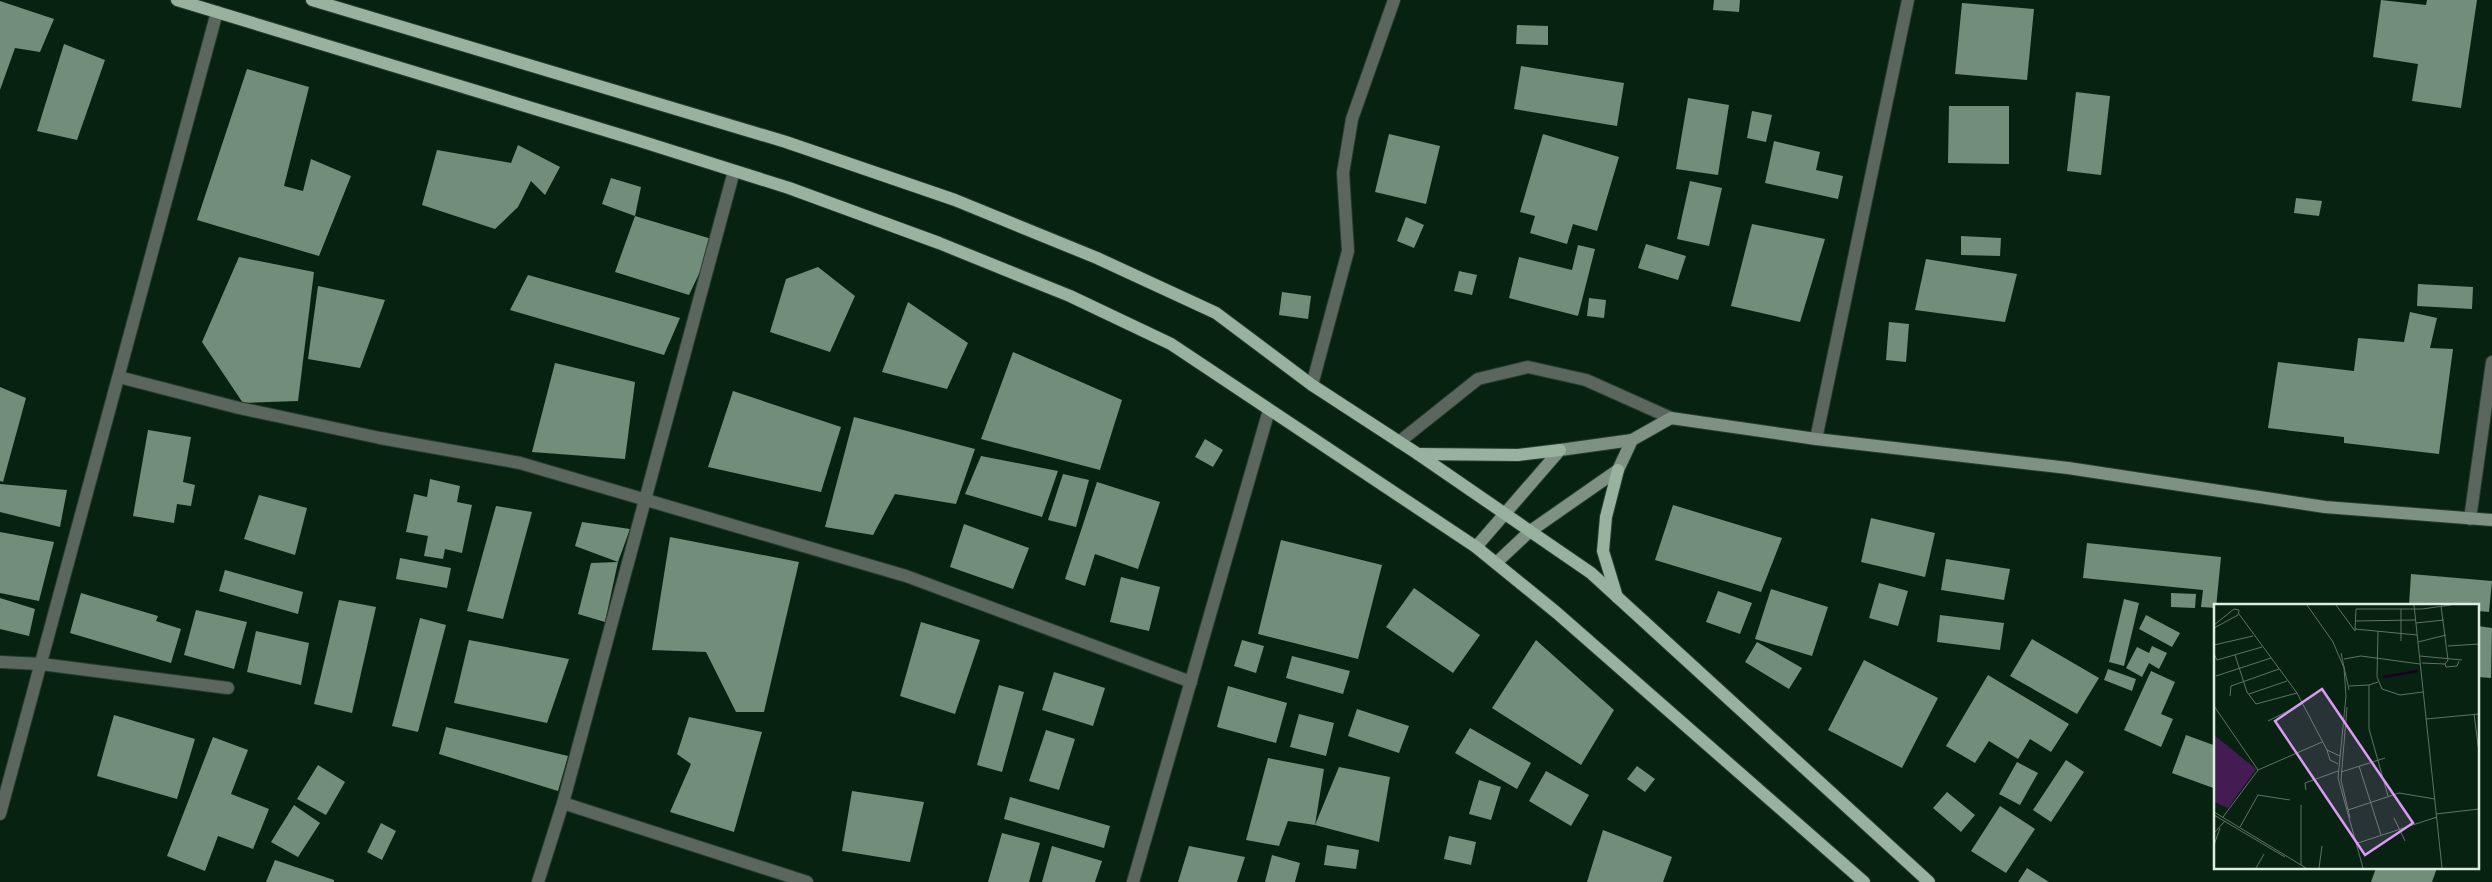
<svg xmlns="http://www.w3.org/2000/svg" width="2492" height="882" viewBox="0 0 2492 882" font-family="'Playfair Display',serif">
	<rect width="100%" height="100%" fill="#082212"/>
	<g fill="#728e7a">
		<path d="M 1714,0 L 1740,0 L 1739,12 L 1713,10 Z"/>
		<path d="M 2381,0 L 2426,5 L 2427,0 L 2477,0 L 2461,108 L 2412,101 L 2418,64 L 2373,57 Z"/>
		<path d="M 0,1 L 54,19 L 40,52 L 15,48 L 0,90 Z"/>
		<path d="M 1962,3 L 2034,9 L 2027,80 L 1955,74 Z"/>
		<path d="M 1517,25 L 1548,26 L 1548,45 L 1516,44 Z"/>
		<path d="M 64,44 L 105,60 L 77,140 L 37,131 Z"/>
		<path d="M 1521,66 L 1624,83 L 1617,126 L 1514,109 Z"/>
		<path d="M 247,69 L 309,87 L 284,186 L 303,191 L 311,159 L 351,176 L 319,256 L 197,220 Z"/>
		<path d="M 2076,92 L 2110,96 L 2101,175 L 2067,171 Z"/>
		<path d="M 1688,98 L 1729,105 L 1718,175 L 1676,169 Z"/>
		<path d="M 1949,106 L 2009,106 L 2009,164 L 1948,163 Z"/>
		<path d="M 1752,111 L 1772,115 L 1766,142 L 1747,138 Z"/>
		<path d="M 1389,134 L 1440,146 L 1426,204 L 1375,192 Z"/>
		<path d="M 1543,134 L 1619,157 L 1597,231 L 1573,224 L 1567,244 L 1530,233 L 1535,216 L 1520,212 Z"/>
		<path d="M 1774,141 L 1820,152 L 1816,170 L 1843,176 L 1838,199 L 1765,183 Z"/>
		<path d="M 518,145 L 560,167 L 545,195 L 531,181 L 518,207 L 495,229 L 422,205 L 437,150 L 511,163 Z"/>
		<path d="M 611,178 L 641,187 L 635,216 L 715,240 L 689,295 L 615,272 L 635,216 L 602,204 Z"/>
		<path d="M 1690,181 L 1722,188 L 1709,246 L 1677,239 Z"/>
		<path d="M 2296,198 L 2322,201 L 2319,216 L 2294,213 Z"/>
		<path d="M 1406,217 L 1424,225 L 1414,248 L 1397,241 Z"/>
		<path d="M 1752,224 L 1825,239 L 1800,322 L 1731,306 Z"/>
		<path d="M 1961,236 L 2001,238 L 2000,256 L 1961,255 Z"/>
		<path d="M 1646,244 L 1686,256 L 1678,280 L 1638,268 Z"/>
		<path d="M 1578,245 L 1595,249 L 1578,316 L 1509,298 L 1519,257 L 1572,270 Z"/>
		<path d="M 239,257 L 314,272 L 298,401 L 243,403 L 202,342 Z"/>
		<path d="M 1926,259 L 2017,274 L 2005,322 L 1915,310 Z"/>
		<path d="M 818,267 L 855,296 L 830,352 L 770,332 L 786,279 Z"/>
		<path d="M 1459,271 L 1477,275 L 1472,295 L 1454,291 Z"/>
		<path d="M 528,275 L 680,318 L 664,355 L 510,310 Z"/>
		<path d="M 2418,284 L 2473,287 L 2472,309 L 2417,306 Z"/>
		<path d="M 318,286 L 385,300 L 360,368 L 308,359 Z"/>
		<path d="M 1282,292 L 1311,296 L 1308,319 L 1279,315 Z"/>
		<path d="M 1589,298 L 1606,300 L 1604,318 L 1587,316 Z"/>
		<path d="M 908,302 L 968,343 L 947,389 L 882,372 Z"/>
		<path d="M 2410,312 L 2437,318 L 2430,348 L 2453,349 L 2439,454 L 2344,443 L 2344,437 L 2268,428 L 2278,362 L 2354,371 L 2358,338 L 2404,342 Z"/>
		<path d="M 1889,322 L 1909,324 L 1906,362 L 1886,360 Z"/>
		<path d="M 1013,352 L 1122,400 L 1100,470 L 981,439 Z"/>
		<path d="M 555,363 L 635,382 L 625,459 L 532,452 Z"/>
		<path d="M 0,387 L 26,398 L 3,482 L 0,481 Z"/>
		<path d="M 733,391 L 841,427 L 821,492 L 708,467 Z"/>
		<path d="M 854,417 L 975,449 L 956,504 L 895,494 L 873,535 L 825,527 Z"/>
		<path d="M 148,430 L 191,437 L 183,482 L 195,485 L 191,506 L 177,504 L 174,523 L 133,516 Z"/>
		<path d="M 1205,439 L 1223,450 L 1213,467 L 1195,457 Z"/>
		<path d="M 981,456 L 1058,471 L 1042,517 L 965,494 Z"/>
		<path d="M 1063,474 L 1089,480 L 1076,527 L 1048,520 Z"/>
		<path d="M 430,479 L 460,486 L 457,502 L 472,505 L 462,553 L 445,549 L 443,559 L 424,556 L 428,536 L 406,532 L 414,494 L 427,497 Z"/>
		<path d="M 1097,482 L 1160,502 L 1138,569 L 1095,554 L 1085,586 L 1065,579 Z"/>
		<path d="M 0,484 L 67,490 L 60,527 L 0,512 Z"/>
		<path d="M 259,495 L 307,508 L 295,555 L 244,539 Z"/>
		<path d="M 1673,505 L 1782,538 L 1761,592 L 1655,560 Z"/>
		<path d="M 496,506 L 532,512 L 503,619 L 467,611 Z"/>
		<path d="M 1871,518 L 1935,533 L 1925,577 L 1861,562 Z"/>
		<path d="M 582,522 L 630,529 L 618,562 L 575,546 Z"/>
		<path d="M 964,524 L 1029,548 L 1013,589 L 950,567 Z"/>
		<path d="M 0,532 L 54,542 L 39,601 L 0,593 Z"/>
		<path d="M 670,537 L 799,562 L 764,712 L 736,712 L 706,652 L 652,650 Z"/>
		<path d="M 1281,540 L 1382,565 L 1358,659 L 1258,634 Z"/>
		<path d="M 2087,543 L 2221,557 L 2216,608 L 2201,607 L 2203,590 L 2083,578 Z"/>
		<path d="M 400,558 L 451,568 L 447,588 L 396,579 Z"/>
		<path d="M 1946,559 L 2010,569 L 2004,600 L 1941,590 Z"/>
		<path d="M 618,562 L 605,622 L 578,614 L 591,563 Z"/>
		<path d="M 225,570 L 303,592 L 298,614 L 219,591 Z"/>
		<path d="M 2411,574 L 2492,581 L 2489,612 L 2478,611 L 2478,606 L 2409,605 Z"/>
		<path d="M 1121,577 L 1160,587 L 1149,631 L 1110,622 Z"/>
		<path d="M 1879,583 L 1908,591 L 1898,626 L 1869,618 Z"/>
		<path d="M 1414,588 L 1480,635 L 1453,673 L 1386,627 Z"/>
		<path d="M 1771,589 L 1828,607 L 1812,656 L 1755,639 Z"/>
		<path d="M 1718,591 L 1752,603 L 1740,634 L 1706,622 Z"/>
		<path d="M 81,593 L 158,616 L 156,621 L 181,629 L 171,663 L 70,633 Z"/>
		<path d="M 2171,593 L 2196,594 L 2195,608 L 2171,607 Z"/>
		<path d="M 0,598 L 35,609 L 29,636 L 0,629 Z"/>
		<path d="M 2124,599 L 2139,603 L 2124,666 L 2109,662 Z"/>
		<path d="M 339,600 L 376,607 L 352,713 L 314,704 Z"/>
		<path d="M 196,610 L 247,622 L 234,669 L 184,655 Z"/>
		<path d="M 1940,615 L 2004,623 L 2000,650 L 1937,642 Z"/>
		<path d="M 2146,615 L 2180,633 L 2172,647 L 2139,629 Z"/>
		<path d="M 420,618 L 446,625 L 418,732 L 392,726 Z"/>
		<path d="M 921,622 L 980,640 L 955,714 L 900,696 Z"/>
		<path d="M 2478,626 L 2492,628 L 2491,678 L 2478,677 Z"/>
		<path d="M 256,631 L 309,643 L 301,685 L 247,672 Z"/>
		<path d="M 2032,639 L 2099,678 L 2077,714 L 2010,676 Z"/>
		<path d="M 469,640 L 569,659 L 547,723 L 454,703 Z"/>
		<path d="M 1242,640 L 1264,646 L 1256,673 L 1234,666 Z"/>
		<path d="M 1536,640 L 1614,710 L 1581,765 L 1492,708 Z"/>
		<path d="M 1757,642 L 1802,668 L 1789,689 L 1745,662 Z"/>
		<path d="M 2152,646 L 2167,653 L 2159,669 L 2149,663 L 2142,677 L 2126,668 L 2137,647 L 2149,653 Z"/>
		<path d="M 1292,656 L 1350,671 L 1343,694 L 1286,678 Z"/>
		<path d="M 1864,660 L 1938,698 L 1902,768 L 1828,730 Z"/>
		<path d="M 2108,669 L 2136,679 L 2132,691 L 2104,680 Z"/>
		<path d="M 2151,671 L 2175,682 L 2161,714 L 2173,719 L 2161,747 L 2124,730 Z"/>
		<path d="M 1054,672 L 1105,688 L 1093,726 L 1042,710 Z"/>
		<path d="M 1988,675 L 2069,724 L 2051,752 L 2030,739 L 2018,759 L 1989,741 L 1975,763 L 1946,746 Z"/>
		<path d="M 999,685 L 1024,692 L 1002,772 L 977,765 Z"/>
		<path d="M 1228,686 L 1287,703 L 1276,743 L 1217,727 Z"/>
		<path d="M 1357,709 L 1409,726 L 1399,753 L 1348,736 Z"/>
		<path d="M 1299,714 L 1334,723 L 1326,756 L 1290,747 Z"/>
		<path d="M 114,715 L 195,739 L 177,799 L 97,776 Z"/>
		<path d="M 689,717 L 762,732 L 734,832 L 670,812 L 691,764 L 677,754 Z"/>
		<path d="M 446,727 L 568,756 L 558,791 L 439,754 Z"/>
		<path d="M 1470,728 L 1531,763 L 1517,789 L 1455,753 Z"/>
		<path d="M 1046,730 L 1075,739 L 1059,790 L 1029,781 Z"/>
		<path d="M 2186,735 L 2216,746 L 2216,789 L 2172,773 Z"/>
		<path d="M 213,737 L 248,750 L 231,794 L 269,809 L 253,849 L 218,836 L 205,871 L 167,856 Z"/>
		<path d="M 1268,758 L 1324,769 L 1315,825 L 1288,821 L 1279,846 L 1246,840 Z"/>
		<path d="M 2066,760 L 2084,772 L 2051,822 L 2033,810 Z"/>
		<path d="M 2017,762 L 2038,773 L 2020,805 L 1999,794 Z"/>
		<path d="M 318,765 L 345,782 L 326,815 L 297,799 Z"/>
		<path d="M 1637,766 L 1655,779 L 1645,792 L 1627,779 Z"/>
		<path d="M 1339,767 L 1390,777 L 1379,842 L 1315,825 Z"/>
		<path d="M 1546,771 L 1589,795 L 1571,826 L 1529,801 Z"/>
		<path d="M 1479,780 L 1501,787 L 1491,820 L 1469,814 Z"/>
		<path d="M 852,791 L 924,802 L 910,862 L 842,851 Z"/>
		<path d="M 1947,792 L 1975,815 L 1961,832 L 1933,808 Z"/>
		<path d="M 1010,797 L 1110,826 L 1104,848 L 1004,819 Z"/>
		<path d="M 294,805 L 320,823 L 298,857 L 271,842 Z"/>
		<path d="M 2000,806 L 2035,829 L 2006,873 L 1971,851 Z"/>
		<path d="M 381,823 L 396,831 L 382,860 L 367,852 Z"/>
		<path d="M 1603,830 L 1672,857 L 1663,882 L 1587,882 Z"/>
		<path d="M 1002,833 L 1040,843 L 1029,882 L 988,882 Z"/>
		<path d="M 1449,836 L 1476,842 L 1471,865 L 1444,859 Z"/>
		<path d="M 1327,845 L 1359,850 L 1356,869 L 1324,865 Z"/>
		<path d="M 1052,846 L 1102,861 L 1095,882 L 1042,882 Z"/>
		<path d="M 1189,846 L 1245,857 L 1237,882 L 1178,882 Z"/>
		<path d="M 1272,855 L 1300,863 L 1295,882 L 1265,882 Z"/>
		<path d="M 275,860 L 334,880 L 334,882 L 266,882 Z"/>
		<path d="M 2027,868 L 2049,882 L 2018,882 Z"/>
		<path d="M 2376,868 L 2437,868 L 2432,882 L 2371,882 Z"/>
	</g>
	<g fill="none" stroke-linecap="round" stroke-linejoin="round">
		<defs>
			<g id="street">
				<path d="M 119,377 L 239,408 L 380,438 L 520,463 L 906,576 L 1191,682"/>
				<path d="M 1312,385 L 1348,251 L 1343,173 L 1352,119 L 1394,0"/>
				<path d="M 1816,439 L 1908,0"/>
				<path d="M 1399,442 L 1478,379 L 1528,367 L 1586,380 L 1671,418"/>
				<path d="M 2470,519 L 2492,362"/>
				<path d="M 0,662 L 41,664 L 228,688"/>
				<path d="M 563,803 L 807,882"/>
				<path d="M 0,814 L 217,12"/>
				<path d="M 538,882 L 563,803 L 734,171"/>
				<path d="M 1133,882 L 1269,410"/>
			</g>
			<g id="secondary">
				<path d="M 1476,547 L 1560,450 L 1632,440 L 1671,418 L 1816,439 L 2068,468 L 2325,507 L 2492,520"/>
				<path d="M 1496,563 L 1529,532 L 1618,470 L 1632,440"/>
			</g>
			<g id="primary">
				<path d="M 177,0 L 637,140 L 789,188 L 939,243 L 1070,296 L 1171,344 L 1476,547 L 1557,613 L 1864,882"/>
				<path d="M 312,0 L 786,142 L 955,200 L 1097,258 L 1216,313 L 1312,385 L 1418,454 L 1591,573 L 1929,882"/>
				<path d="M 1418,454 L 1518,455 L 1560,450"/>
				<path d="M 1617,597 L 1603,551 L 1606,517 L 1618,470"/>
			</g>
		</defs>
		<use href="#street" stroke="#263e2f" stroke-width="14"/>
		<use href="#secondary" stroke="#263e2f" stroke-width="14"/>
		<use href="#primary" stroke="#263e2f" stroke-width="14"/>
		<use href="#street" stroke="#5a665e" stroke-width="12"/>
		<use href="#secondary" stroke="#7e9183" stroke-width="12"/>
		<use href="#primary" stroke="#99b2a0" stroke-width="12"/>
	</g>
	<g transform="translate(2214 604)">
		<rect width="265" height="265" fill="#082212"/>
		<path d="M 0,131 L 42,165 L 14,204 L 0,198 Z" fill="#441b53"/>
		<path fill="none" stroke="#190023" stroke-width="2.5" d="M 169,73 L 204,67"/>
		<path fill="none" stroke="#5e7365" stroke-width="1" d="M 93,1 L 119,38 L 130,64 L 132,92 L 124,174 L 149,264M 122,1 L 141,27M 200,1 L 228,264M 187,5 L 187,37M 25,10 L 83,89 L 113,146 L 126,152M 141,17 L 201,16M 202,19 L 230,16M 0,21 L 20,5 L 25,6 L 24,11 L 0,24M 141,25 L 203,31M 141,27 L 142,5 L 208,5 L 237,1M 164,27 L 163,73 L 168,85 L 186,91 L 209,88M 204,38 L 232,31M 0,41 L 39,32M 234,42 L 265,40M 127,49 L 135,86M 0,50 L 3,56 L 48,43M 21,51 L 33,88 L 42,100 L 83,89M 206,52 L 248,56M 130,55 L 147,52 L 206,60M 208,59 L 231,60 L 234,56 L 227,2M 231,60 L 232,63 L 243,62 L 245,57M 2,72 L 57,54M 155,81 L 155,125 L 174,192M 135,82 L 155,81 L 164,78M 35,90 L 73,77M 16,92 L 17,82 L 65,65M 0,102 L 44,166M 133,103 L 127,176 L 136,214M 260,110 L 265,149M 212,115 L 265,110M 54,117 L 88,100M 113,146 L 116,156 L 124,160M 145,162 L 167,231M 127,168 L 171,154M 92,186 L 91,179 L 124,167M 87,201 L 87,261M 134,206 L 185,189 L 221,195M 0,208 L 92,264M 222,210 L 265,205M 0,211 L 71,253M 9,213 L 44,166 L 108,138M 180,214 L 191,237M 26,223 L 44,191 L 76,196M 0,229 L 11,217M 144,239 L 223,213M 0,241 L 6,224M 42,264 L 50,250M 105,264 L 108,242"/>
		<path fill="#db99f5" fill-opacity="0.15" stroke="#db99f5" stroke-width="2.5" d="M 108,85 L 199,219 L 151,251 L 61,117 Z"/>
		<rect width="265" height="265" fill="none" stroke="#deede2" stroke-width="2.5"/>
	</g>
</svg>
